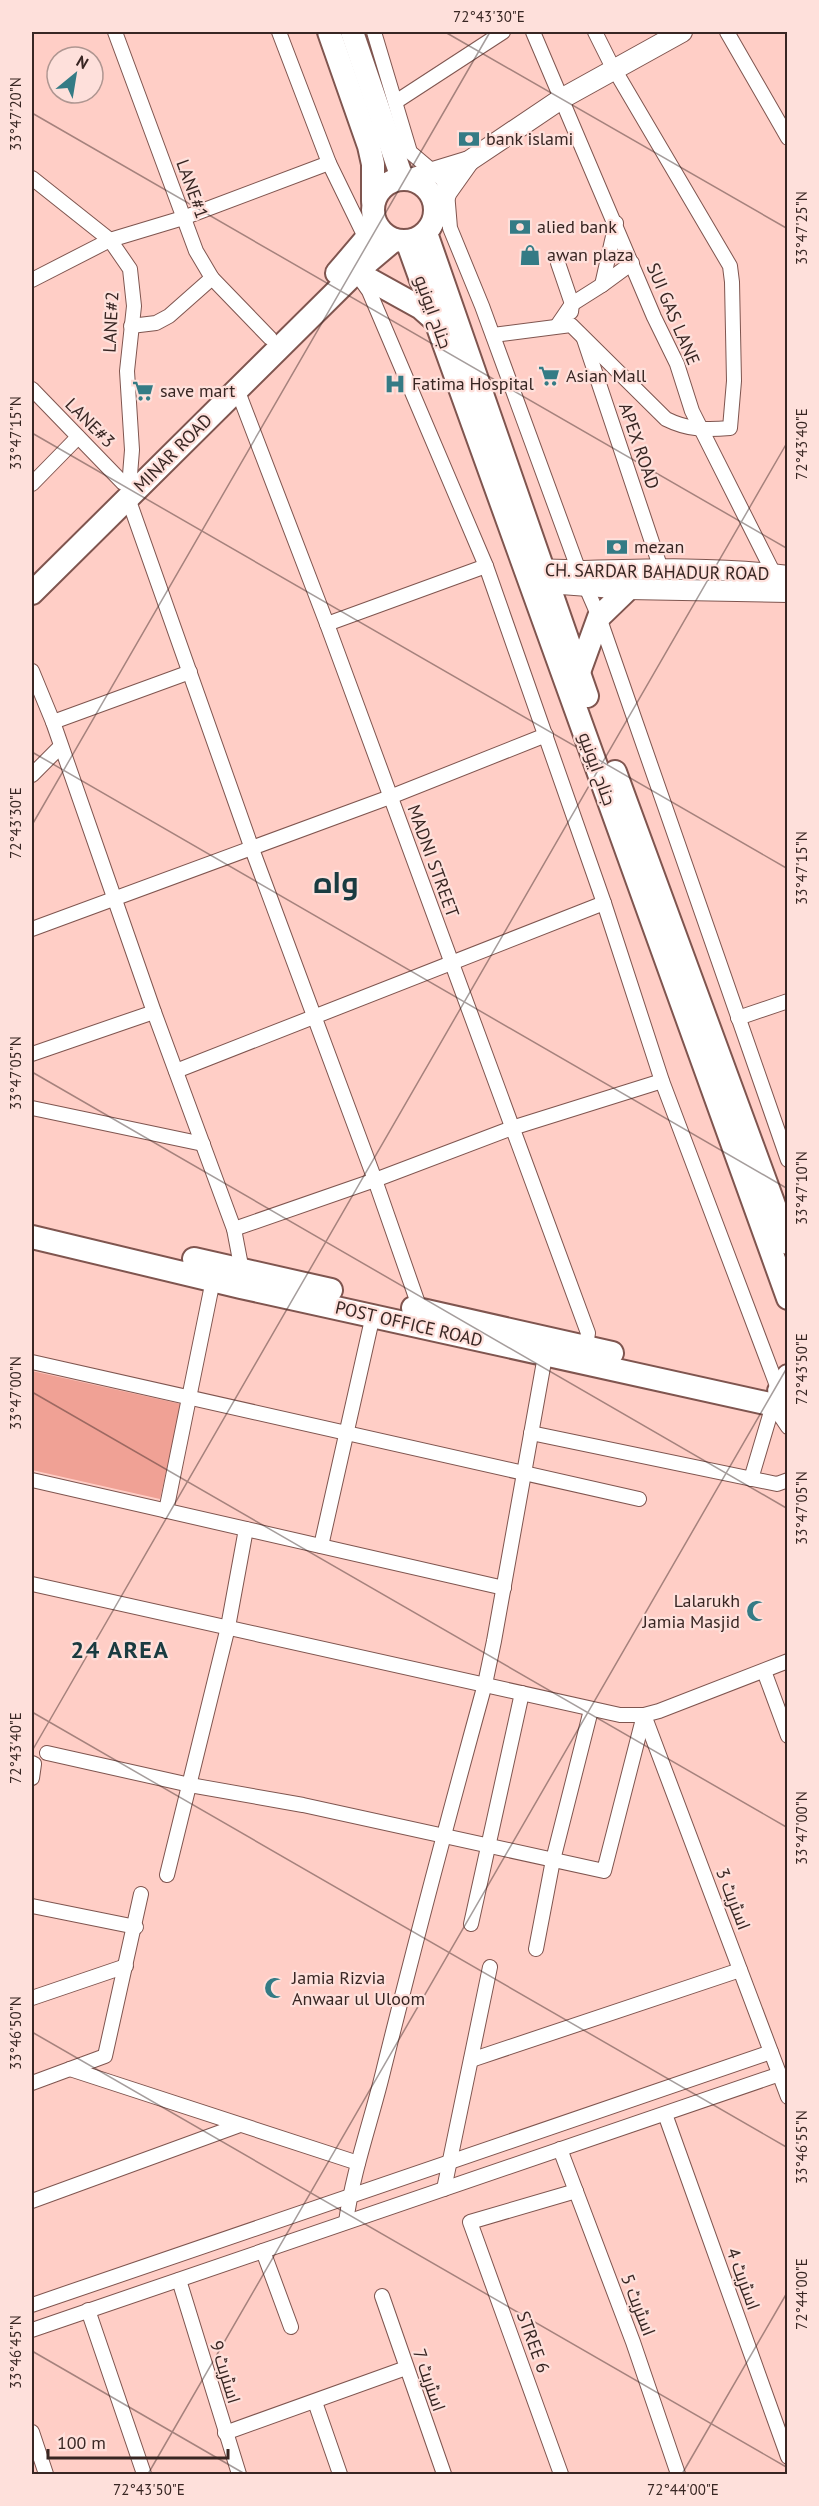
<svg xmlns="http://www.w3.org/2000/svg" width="819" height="2506" viewBox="0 0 819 2506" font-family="'PT Sans',Cairo,sans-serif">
	<rect width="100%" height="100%" fill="#ffcec6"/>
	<path fill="#f0a195" d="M 32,1371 L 181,1404 L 160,1499 L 32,1470 Z"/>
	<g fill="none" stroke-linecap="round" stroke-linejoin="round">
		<defs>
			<g id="street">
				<path d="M 115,32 L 196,251 L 212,278 L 270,338"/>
				<path d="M 279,32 L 329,163 L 366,239"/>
				<path d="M 374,32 L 410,152 L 443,180 L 447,192 L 450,228 L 482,306 L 579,571 L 599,617 L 788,1160"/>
				<path d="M 533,32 L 654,317 L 677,364 L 692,411 L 774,574"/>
				<path d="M 727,32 L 788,138"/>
				<path d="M 397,101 L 503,32"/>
				<path d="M 32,178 L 110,240 L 130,269 L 134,306 L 127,371 L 132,450 L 130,475"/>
				<path d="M 558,263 L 572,304 L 571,312"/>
				<path d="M 359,277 L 369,291 L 486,566 L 604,903 L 662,1081 L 779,1391"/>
				<path d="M 32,280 L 110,240 L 183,218 L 329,163"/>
				<path d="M 602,285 L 616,223"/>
				<path d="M 131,326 L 156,323 L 169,316 L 212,278"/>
				<path d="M 557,326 L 572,304 L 602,285 L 632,263"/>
				<path d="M 493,335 L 571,325 L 666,419 C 688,430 706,430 730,428 L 734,381 L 732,282 L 730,266 L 610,62 L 595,32"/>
				<path d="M 584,339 L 661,569"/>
				<path d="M 32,389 L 123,483"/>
				<path d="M 237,389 L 327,624 L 588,1333 L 585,1352"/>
				<path d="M 32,484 L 78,437"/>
				<path d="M 128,498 L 252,849 L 375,1180 L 420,1309"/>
				<path d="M 327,624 L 486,566"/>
				<path d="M 32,671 L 53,722 L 154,1012 L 234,1229 L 243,1276"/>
				<path d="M 53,722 L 190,672"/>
				<path d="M 32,775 L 60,747"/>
				<path d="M 32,929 L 390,797 L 546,735"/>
				<path d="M 738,1018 L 788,1001"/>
				<path d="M 32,1054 L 154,1012"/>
				<path d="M 176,1071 L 604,903"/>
				<path d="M 32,1108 L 203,1144"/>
				<path d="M 234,1229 L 375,1180 L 512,1128 L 662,1081"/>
				<path d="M 32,1362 L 639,1499"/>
				<path d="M 773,1405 L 788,1427"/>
				<path d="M 531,1433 L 777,1484 L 788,1480"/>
				<path d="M 751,1479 L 773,1405"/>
				<path d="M 32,1480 L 504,1588"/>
				<path d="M 166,1511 L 213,1280"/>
				<path d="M 321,1546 L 373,1315"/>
				<path d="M 32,1584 L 620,1715 L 644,1715 L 659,1711 L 788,1661"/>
				<path d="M 764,1671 L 788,1736"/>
				<path d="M 644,1715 L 788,2097"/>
				<path d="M 47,1753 L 190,1785 L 303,1805 L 604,1871 L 644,1715"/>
				<path d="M 32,1763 L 34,1764 L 32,1778"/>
				<path d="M 167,1875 L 228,1627 L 246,1529"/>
				<path d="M 32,1906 L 136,1927"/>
				<path d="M 471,1924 L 522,1693"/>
				<path d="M 536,1949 L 553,1860 L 591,1710"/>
				<path d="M 32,1998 L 126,1966"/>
				<path d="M 471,2060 L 740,1970"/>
				<path d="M 70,2069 L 358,2163"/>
				<path d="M 32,2083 L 105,2056 L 141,1894"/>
				<path d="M 665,2114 L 788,2457"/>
				<path d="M 560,2149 L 633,2342 L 678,2474"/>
				<path d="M 444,2189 L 490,1967"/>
				<path d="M 32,2201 L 240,2125"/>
				<path d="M 346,2222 C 353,2170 372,2119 384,2068 C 416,1939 450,1811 485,1684 L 494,1641 L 545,1356"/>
				<path d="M 263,2251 L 291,2327"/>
				<path d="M 179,2280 L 239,2474"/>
				<path d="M 382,2296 L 444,2474"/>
				<path d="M 32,2305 L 771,2052"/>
				<path d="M 88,2310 L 144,2474"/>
				<path d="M 32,2330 L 780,2074"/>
				<path d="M 315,2402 L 340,2474"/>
				<path d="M 32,2432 L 46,2474"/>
				<path d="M 225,2433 L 406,2368"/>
				<path d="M 561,2474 L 470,2222 L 576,2191"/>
			</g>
			<g id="secondary">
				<path d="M 410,179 L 469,161 L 561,99 L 682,32"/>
				<path d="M 431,227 L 447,192 L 469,161"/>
				<path d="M 529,571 C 548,567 565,571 584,571 C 651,569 720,567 788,576"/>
				<path d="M 536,585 L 548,583 L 628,589 L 788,592"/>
			</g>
			<g id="primary">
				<path d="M 329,32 L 369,146 L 373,164 L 373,201"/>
				<path d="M 352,32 L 402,178"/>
				<circle cx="404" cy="210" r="31"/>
				<path d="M 426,233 L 587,696"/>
				<path d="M 407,241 L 788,1298"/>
				<path d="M 356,272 L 421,308 L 438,323"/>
				<path d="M 337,273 L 366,239 L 375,224"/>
				<path d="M 32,593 L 356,272 L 394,240"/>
				<path d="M 579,672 L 599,617 L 628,589"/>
				<path d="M 615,772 L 788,1243"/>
				<path d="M 32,1237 L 241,1287 L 788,1408"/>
				<path d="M 194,1259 L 331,1290"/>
				<path d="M 413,1308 L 612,1353"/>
				<path d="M 779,1391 L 788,1376"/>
			</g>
		</defs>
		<use href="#street" stroke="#7f554f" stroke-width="16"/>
		<use href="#secondary" stroke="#7f554f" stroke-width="22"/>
		<use href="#primary" stroke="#7f554f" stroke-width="26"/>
		<use href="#street" stroke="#fff" stroke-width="14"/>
		<use href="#secondary" stroke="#fff" stroke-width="20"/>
		<use href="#primary" stroke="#fff" stroke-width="22"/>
	</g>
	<path fill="none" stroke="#382623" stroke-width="1.5" stroke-opacity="0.45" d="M 445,32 L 788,229M 32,113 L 788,549M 32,433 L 788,869M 32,752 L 788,1189M 32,825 L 490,32M 32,1072 L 788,1509M 32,1392 L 788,1828M 32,1712 L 788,2148M 32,1751 L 788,441M 32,2032 L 788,2468M 32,2351 L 245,2474M 148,2474 L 788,1366M 682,2474 L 788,2291"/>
	<defs>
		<symbol id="bank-bare" viewBox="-9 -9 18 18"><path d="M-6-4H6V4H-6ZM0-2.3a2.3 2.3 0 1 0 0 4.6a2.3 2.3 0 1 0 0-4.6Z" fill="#347b85" stroke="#fee0db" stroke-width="2.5" paint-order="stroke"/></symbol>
		<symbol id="shop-bare" viewBox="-9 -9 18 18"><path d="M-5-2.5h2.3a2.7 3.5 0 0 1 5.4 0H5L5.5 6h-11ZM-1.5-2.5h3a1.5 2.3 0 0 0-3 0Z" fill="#347b85" stroke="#fee0db" stroke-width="2.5" paint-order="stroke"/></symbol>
		<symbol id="supermarket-bare" viewBox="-9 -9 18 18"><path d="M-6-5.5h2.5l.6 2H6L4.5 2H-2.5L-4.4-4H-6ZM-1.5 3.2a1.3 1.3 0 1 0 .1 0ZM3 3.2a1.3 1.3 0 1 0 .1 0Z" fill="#347b85" stroke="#fee0db" stroke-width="2.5" paint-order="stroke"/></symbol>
		<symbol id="hospital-bare" viewBox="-9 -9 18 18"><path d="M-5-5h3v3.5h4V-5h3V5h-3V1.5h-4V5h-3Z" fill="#347b85" stroke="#fee0db" stroke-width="2.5" paint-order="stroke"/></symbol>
		<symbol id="mosque-bare" viewBox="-9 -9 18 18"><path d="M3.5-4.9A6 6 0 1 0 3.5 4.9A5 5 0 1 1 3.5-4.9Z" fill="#347b85" stroke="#fee0db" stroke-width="2.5" paint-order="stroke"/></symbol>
	</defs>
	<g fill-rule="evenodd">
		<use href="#bank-bare" x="454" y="124" width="30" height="30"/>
		<use href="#bank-bare" x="505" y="212" width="30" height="30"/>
		<use href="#shop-bare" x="515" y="240" width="30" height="30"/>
		<use href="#supermarket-bare" x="534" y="361" width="30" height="30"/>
		<use href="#hospital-bare" x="380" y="369" width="30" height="30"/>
		<use href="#supermarket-bare" x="128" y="376" width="30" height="30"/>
		<use href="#bank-bare" x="602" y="532" width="30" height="30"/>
		<use href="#mosque-bare" x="742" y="1596" width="30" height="30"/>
		<use href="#mosque-bare" x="260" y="1973" width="30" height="30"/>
	</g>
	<g text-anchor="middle" stroke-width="4.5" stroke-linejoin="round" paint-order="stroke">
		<g font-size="18" fill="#382623" stroke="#fee0db" text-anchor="start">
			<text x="486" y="145">bank islami</text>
			<text x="537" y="233">alied bank</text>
			<text x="547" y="261">awan plaza</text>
			<text x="566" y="382">Asian Mall</text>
			<text x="412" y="390">Fatima Hospital</text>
			<text x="160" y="397">save mart</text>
			<text x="634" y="553">mezan</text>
			<text x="740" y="1607" text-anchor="end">Lalarukh<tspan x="740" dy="21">Jamia Masjid</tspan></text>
			<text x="292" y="1984">Jamia Rizvia<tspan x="292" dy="21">Anwaar ul Uloom</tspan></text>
		</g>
		<g font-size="18" fill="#382623" stroke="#fee0db">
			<text transform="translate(192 189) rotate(70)" y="6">LANE#1</text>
			<text transform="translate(433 312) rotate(70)" y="6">جناح ایونیو</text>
			<text transform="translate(673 314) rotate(67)" y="6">SUI GAS LANE</text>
			<text transform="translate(111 322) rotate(-87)" y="6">LANE#2</text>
			<text transform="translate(90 423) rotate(45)" y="6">LANE#3</text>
			<text transform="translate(639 446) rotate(71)" y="6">APEX ROAD</text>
			<text transform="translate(173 453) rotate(-45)" y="6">MINAR ROAD</text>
			<text transform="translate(657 572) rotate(1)" y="6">CH. SARDAR BAHADUR ROAD</text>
			<text transform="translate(597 769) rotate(70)" y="6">جناح ایونیو</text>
			<text transform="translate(433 861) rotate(70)" y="6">MADNI STREET</text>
			<text transform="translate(409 1324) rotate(13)" y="6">POST OFFICE ROAD</text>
			<text transform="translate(733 1899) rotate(69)" y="6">اسٹریٹ 3</text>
			<text transform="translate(743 2279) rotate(70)" y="6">اسٹریٹ 4</text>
			<text transform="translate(638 2305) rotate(69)" y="6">اسٹریٹ 5</text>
			<text transform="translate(533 2342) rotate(70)" y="6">STREE 6</text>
			<text transform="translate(225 2372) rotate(73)" y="6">اسٹریٹ 9</text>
			<text transform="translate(429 2380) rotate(71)" y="6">اسٹریٹ 7</text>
		</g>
		<g font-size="24" font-weight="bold" letter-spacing="1.5" fill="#193b40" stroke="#fee0db">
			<text x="120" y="1658">24 AREA</text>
		</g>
		<g font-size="30" font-weight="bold" fill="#193b40" stroke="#fee0db">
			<text x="336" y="893">واہ</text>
		</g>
	</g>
	<rect width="819" height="2506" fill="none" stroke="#fee0db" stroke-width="66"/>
	<g transform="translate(75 75) rotate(30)"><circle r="28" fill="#fee0db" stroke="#af9691" stroke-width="1.5"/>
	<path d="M0-4.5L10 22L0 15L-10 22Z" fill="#347b85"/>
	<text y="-9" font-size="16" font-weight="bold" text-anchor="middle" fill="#382623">N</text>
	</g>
	<path d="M48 2449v9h180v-9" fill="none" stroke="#382623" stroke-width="3"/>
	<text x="57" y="2449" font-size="18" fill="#382623" stroke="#fee0db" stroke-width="4.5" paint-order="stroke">100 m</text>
	<rect x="33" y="33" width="753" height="2440" fill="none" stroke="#382623" stroke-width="2"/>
	<g font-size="15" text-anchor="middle" fill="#382623">
		<text x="489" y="22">72°43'30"E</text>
		<text transform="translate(16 114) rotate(-90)" y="5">33°47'20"N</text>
		<text transform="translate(802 228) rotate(-90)" y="5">33°47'25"N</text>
		<text transform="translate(16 433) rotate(-90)" y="5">33°47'15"N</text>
		<text transform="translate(802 444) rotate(-90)" y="5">72°43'40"E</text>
		<text transform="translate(16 823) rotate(-90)" y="5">72°43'30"E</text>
		<text transform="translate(802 868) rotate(-90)" y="5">33°47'15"N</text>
		<text transform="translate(16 1073) rotate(-90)" y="5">33°47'05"N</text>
		<text transform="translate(802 1188) rotate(-90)" y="5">33°47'10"N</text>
		<text transform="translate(802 1369) rotate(-90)" y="5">72°43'50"E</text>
		<text transform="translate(16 1393) rotate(-90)" y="5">33°47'00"N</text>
		<text transform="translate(802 1508) rotate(-90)" y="5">33°47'05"N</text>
		<text transform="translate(16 1748) rotate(-90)" y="5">72°43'40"E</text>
		<text transform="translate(802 1828) rotate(-90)" y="5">33°47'00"N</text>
		<text transform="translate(16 2033) rotate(-90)" y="5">33°46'50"N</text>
		<text transform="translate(802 2147) rotate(-90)" y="5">33°46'55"N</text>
		<text transform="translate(802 2294) rotate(-90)" y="5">72°44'00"E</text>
		<text transform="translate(16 2352) rotate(-90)" y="5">33°46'45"N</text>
		<text x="149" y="2495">72°43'50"E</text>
		<text x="683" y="2495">72°44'00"E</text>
	</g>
</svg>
